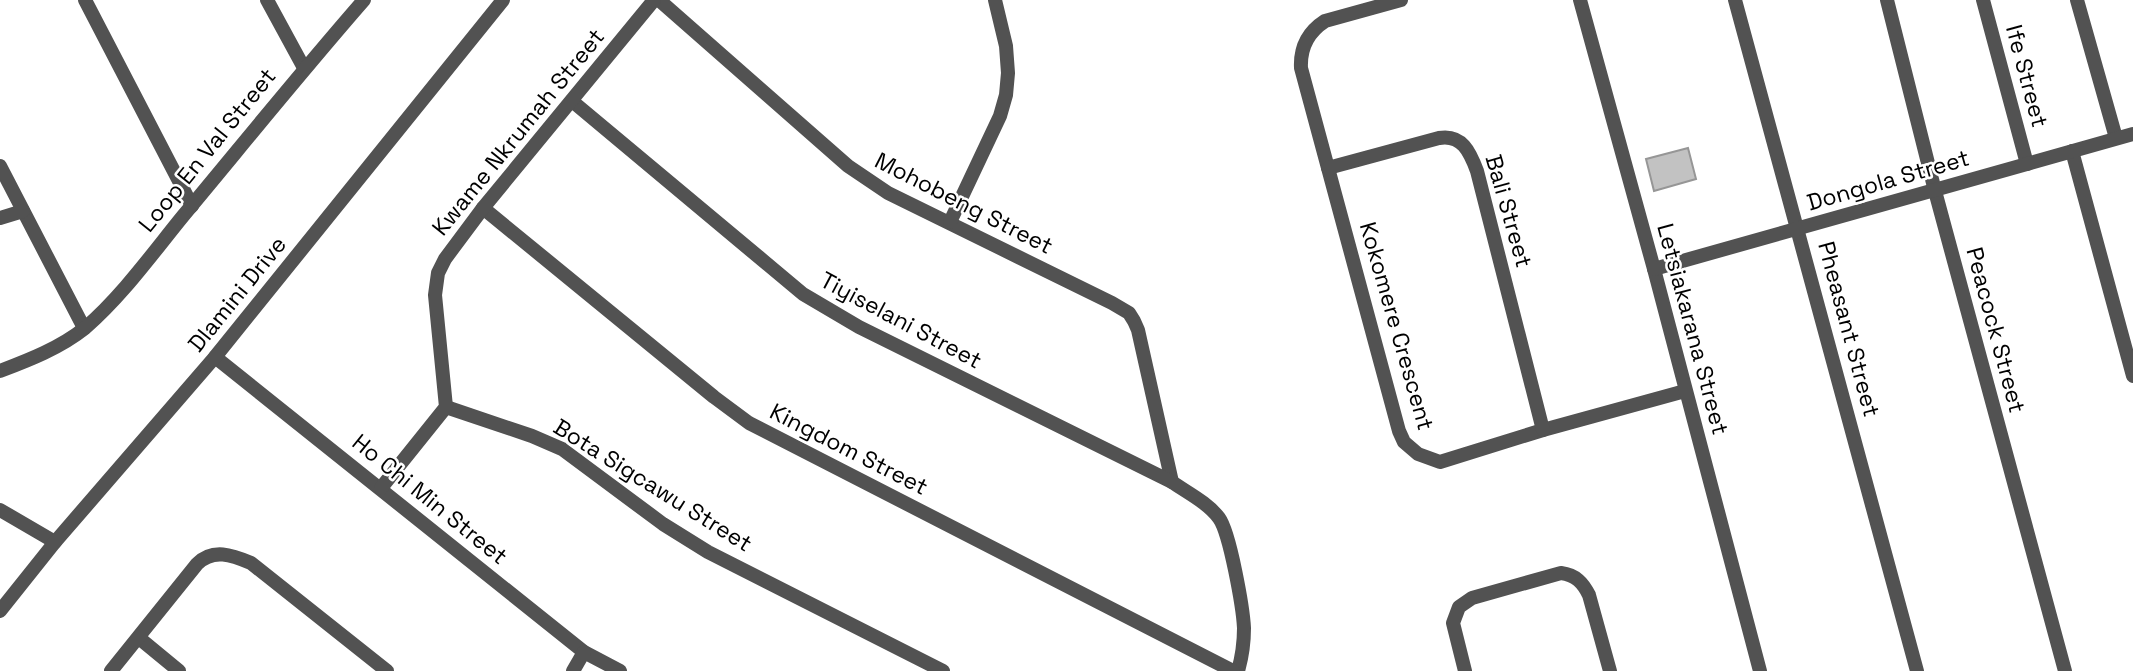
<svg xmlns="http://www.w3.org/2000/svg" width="2133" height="671" viewBox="0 0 2133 671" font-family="'Space Grotesk',sans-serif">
	<rect width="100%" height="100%" fill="#fff"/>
	<path fill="#c2c2c2" stroke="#969696" stroke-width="2" d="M 1688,148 L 1696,179 L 1654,191 L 1646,159 Z"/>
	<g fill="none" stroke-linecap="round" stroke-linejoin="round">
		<g stroke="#525252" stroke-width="14">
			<path d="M 85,0 L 192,206"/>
			<path d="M 267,0 L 304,68"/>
			<path d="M 659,0 L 848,166 L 888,193 L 1112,303 L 1129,313 L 1134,321 L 1138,330 L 1172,482"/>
			<path d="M 1401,0 L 1325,21 C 1308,32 1300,48 1301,68 L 1399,431 L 1404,442 L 1418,454 L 1440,462 L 1543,430 L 1685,391"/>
			<path d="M 1580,0 L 1654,269 L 1760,671"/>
			<path d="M 1735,0 L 1917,671"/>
			<path d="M 1887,0 L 1935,191 L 2065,671"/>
			<path d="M 1983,0 L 2027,164"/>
			<path d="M 2077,0 L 2116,138"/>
			<path d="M 572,101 L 803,294 L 859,327 L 1172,482 C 1188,493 1208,503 1219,518 C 1230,533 1243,608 1244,628 C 1244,643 1242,657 1238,671"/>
			<path d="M 2072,151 L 2133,376"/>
			<path d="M 0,166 L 84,328"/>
			<path d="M 1328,168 L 1439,138 C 1462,134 1470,152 1477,171 L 1543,430"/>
			<path d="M 483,208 L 714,397 L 749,423 L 1233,671"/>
			<path d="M 0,218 L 23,211"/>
			<path d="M 950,222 L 1000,116 L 1006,95 L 1008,73 L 1006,46 L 995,0"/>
			<path d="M 1654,269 L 2133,134"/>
			<path d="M 215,357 L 584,652 L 620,671"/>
			<path d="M 0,371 C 29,360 60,348 85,328 C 122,296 152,254 183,216 C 243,144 302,71 364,0"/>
			<path d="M 446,407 L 532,436 L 562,449 L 663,524 L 708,552 L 943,671"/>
			<path d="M 381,488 L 446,407 L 435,295 L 438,273 L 445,259 L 483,208 L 654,0"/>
			<path d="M 0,510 L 55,542"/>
			<path d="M 0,611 L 55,542 L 215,357 L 503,0"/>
			<path d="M 139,638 L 179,671"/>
			<path d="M 111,671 L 197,564 C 213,548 232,555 251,563 L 387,671"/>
			<path d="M 573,671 L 584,652"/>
			<path d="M 1465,671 L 1453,623 L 1459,607 L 1472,598 L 1561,573 C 1576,575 1583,583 1589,595 L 1610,671"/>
		</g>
	</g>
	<g text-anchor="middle" stroke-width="5" stroke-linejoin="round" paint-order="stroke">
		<g font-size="23" fill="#000" stroke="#fff">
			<text transform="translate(2027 76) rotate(75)" y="8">Ife Street</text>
			<text transform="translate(518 132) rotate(-51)" y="8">Kwame Nkrumah Street</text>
			<text transform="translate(207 150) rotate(-51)" y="8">Loop En Val Street</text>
			<text transform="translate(1888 180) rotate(-16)" y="8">Dongola Street</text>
			<text transform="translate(964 203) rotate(27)" y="8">Mohobeng Street</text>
			<text transform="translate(1509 211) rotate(74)" y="8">Bali Street</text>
			<text transform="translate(237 294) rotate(-51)" y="8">Dlamini Drive</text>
			<text transform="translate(901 320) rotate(28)" y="8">Tiyiselani Street</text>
			<text transform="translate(1397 326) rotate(74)" y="8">Kokomere Crescent</text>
			<text transform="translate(1693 329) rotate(75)" y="8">Letsiakarana Street</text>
			<text transform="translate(1849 329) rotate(75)" y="8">Pheasant Street</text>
			<text transform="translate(1996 330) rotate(75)" y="8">Peacock Street</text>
			<text transform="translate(849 449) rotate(27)" y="8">Kingdom Street</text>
			<text transform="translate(653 485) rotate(32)" y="8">Bota Sigcawu Street</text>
			<text transform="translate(430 499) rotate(39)" y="8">Ho Chi Min Street</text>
		</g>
	</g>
</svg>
